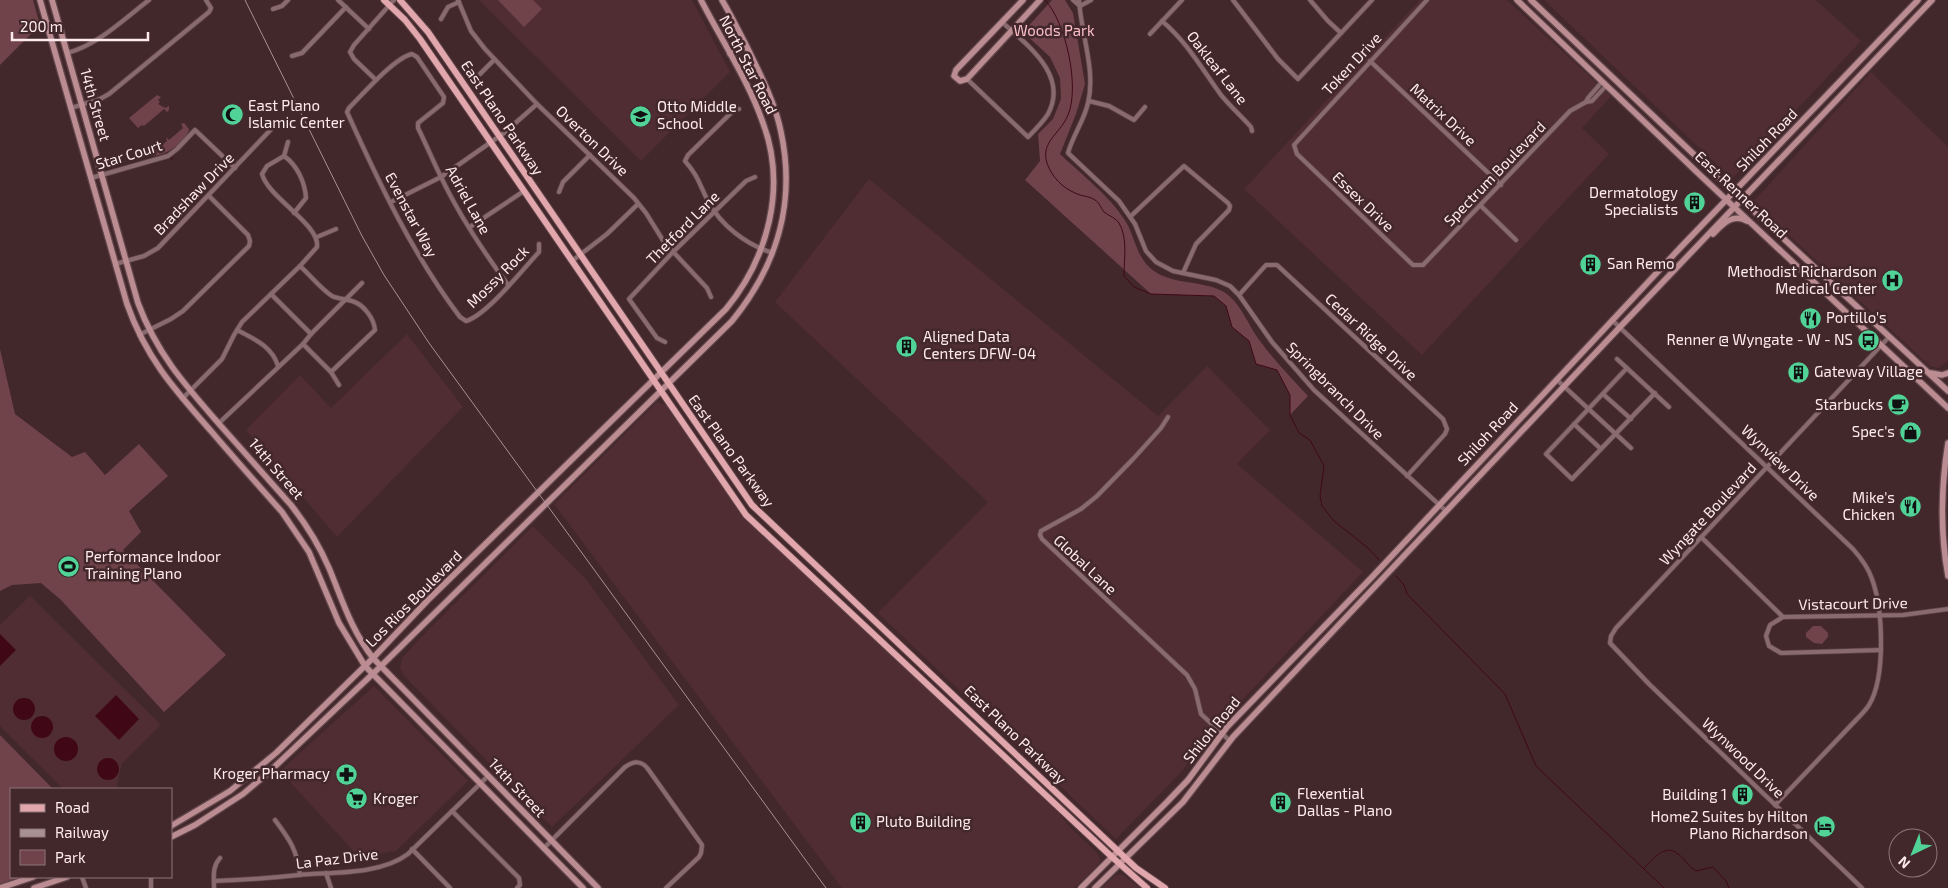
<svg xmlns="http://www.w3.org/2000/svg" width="1948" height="888" viewBox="0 0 1948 888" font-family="'Exo 2',sans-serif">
	<rect width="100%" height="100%" fill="#42272b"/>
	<g fill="#502d33">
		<path d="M 479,0 L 692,0 L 730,72 L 641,161 Z"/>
		<path d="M 1420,0 L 1507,0 L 1611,96 L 1582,128 L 1609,154 L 1422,355 L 1244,189 Z"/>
		<path d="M 1544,0 L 1816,0 L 1861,41 L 1732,179 Z"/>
		<path d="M 1871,72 L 1948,147 L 1948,361 L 1939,368 L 1930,366 L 1753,202 Z"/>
		<path d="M 869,179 L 1158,416 L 1207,366 L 1270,430 L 1237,464 L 1363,572 L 1201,744 L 1182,771 L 1116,839 L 878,613 L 988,502 L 775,302 Z"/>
		<path d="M 407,334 L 463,407 L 337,537 L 246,430 L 300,375 L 331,408 Z"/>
		<path d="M 657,402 L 666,405 L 742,514 L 752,525 L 1057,811 L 1071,828 L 1097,853 L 1101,860 L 1096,867 L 1074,888 L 842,888 L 554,504 Z"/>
		<path d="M 533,526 L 585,578 L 679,705 L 552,827 L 404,676 L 400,668 L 402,658 L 429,629 Z"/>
		<path d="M 30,596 L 161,725 L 122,763 L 116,789 L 63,789 L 0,726 L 0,625 Z"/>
		<path d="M 374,686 L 468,781 L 396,851 L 358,856 L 280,771 Z"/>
		<path d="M 1122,874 L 1140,888 L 1102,888 L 1116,875 Z"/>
	</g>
	<g fill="#6f4349">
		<path d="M 0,0 L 33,0 L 40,25 L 0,65 Z"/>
		<path d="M 498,0 L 533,0 L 542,9 L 524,27 Z"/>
		<path d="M 1052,0 L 1065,0 L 1073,13 L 1085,84 L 1076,114 L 1060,154 C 1082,175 1110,196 1126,222 C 1136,239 1136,258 1154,271 C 1174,285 1203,280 1224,292 C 1241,303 1248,325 1260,341 C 1274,360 1291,378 1308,396 L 1290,415 L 1290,395 L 1277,370 L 1256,364 L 1249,341 L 1232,327 L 1226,306 L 1214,296 L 1151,294 L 1025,180 L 1040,161 L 1038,134 L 1053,119 L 1061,99 L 1060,78 L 1050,57 L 1023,32 Z"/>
		<path d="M 157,95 L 161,97 L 158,100 L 160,102 L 158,104 L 165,108 L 169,106 L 169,110 L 167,112 L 164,109 L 144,126 L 142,125 L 138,128 L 129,118 Z"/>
		<path d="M 184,123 L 189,129 C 188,140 163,159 151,155 L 150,148 L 153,148 L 156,150 L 167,141 L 166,137 L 169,140 L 183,128 L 181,124 Z"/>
		<path d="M 0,349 L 15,414 L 72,457 L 85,452 L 105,475 L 139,444 L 168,476 L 129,511 L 141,532 L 123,550 L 226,655 L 164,712 L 61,600 L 41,583 L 12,585 L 0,591 Z"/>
		<path d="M 1813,626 L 1821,626 L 1828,633 L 1828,637 L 1822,644 L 1814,643 L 1806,637 L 1806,633 Z"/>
		<path d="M 0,735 L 53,789 L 11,789 L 11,877 L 22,877 L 0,884 Z"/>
	</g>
	<g fill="#400817">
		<path d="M 0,634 L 16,650 L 0,666 Z"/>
		<path d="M 116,695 L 139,719 L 119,740 L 95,716 Z"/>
		<circle cx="24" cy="709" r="11"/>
		<circle cx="42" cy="727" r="11"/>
		<circle cx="66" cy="749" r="12"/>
		<circle cx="108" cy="769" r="11"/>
	</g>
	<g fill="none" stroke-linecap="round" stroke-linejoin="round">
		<g stroke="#400817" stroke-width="1">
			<path d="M 1045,0 C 1066,22 1080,87 1068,115 C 1060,135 1037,143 1049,168 C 1056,182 1066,190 1080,195 C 1084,196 1091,197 1095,200 C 1099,202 1101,208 1104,212 C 1109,216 1116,218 1119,223 C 1128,238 1124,259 1124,276 L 1134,287 L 1151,294 L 1214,296 L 1226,306 L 1232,327 L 1249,341 L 1256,364 L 1277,370 L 1290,395 L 1290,415 L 1299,433 L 1310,440 L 1324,466 L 1320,496 L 1322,506 L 1334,521 L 1368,548 L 1379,560"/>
			<path d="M 171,159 L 173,158"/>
			<path d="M 1396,576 L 1404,585 L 1407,594 L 1505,694 L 1536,766 L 1664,888"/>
			<path d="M 1644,868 C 1653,859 1665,843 1678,854 C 1685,859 1688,866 1696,871 L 1713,867 L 1726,881 L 1729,888"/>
		</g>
		<defs>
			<g id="street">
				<path d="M 338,0 L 369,29"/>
				<path d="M 458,0 L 471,31 L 485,49 L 537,104 L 634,198 L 646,213 L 664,242 L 707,288 L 711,297"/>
				<path d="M 1073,0 L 1080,6"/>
				<path d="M 1079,0 C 1081,34 1096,70 1088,103 C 1084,121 1073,135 1068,153 L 1119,201 L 1135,224 L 1146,251 L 1156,262 L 1173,271 L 1216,280 L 1230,286 L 1239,295 L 1272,342 L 1314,390 L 1446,511"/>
				<path d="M 1233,0 L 1278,59 L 1298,79 L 1372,0"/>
				<path d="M 1310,0 L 1328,21 L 1341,33"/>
				<path d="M 1427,0 L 1294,145 L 1297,154 L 1413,265 L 1423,265 L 1570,111 L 1586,102 L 1592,101 L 1605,87 L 1605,84"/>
				<path d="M 1080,6 L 1091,0"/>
				<path d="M 273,9 L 282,6 L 288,0"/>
				<path d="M 441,19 L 448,7 L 459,2"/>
				<path d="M 1162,21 C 1187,42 1202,69 1221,95 C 1230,106 1241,116 1251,127 L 1252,131"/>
				<path d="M 1150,34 L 1182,0"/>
				<path d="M 67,53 C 98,45 124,19 149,0"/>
				<path d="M 292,56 L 302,53 L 346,7"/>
				<path d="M 1370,61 L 1501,185"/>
				<path d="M 480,74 L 494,60"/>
				<path d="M 967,79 L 1028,137 C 1035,130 1043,122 1048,114 C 1069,75 1027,45 1002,22"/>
				<path d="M 376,80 L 354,59 L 350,52 L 354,45 L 394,0"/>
				<path d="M 1089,101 L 1109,106 L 1134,120 L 1145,107"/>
				<path d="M 1586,102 L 1588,98 L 1601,83 L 1604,83"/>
				<path d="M 71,108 L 100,99 L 109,94 L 209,12 L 211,8 L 206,0"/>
				<path d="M 739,109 L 732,112 L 688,155 L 685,161 C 699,177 699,184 708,201 C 721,226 747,245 773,253"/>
				<path d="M 284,156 L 288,142"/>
				<path d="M 91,178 L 168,156 L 177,149 L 195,130 L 235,168"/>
				<path d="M 559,192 L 563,182 L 590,155"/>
				<path d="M 391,202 L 441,177 L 504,133 L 537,104"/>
				<path d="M 1481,206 L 1516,240"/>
				<path d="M 1131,216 L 1184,166 L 1228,203 L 1230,206 L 1229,210 L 1196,244 L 1183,273"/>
				<path d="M 470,227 L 524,191"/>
				<path d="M 317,237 L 336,229"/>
				<path d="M 572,261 L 607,234 L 638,204"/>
				<path d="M 115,264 L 144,256 L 158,248 L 278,122"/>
				<path d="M 300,266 C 310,275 321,289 332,296 C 338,299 346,299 352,301 C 363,304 374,318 375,330 L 331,372"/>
				<path d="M 508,285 C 483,251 459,215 441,177 C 433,161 426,144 418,128 L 418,123 L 443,103 L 444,97 L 417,57 L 412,54 C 394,58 363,94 349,108 L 347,112 C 379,183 413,255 460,317 L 466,321 C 487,315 523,269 539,252 L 539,244"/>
				<path d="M 271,294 L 311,334"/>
				<path d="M 1239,295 L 1266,265 L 1277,265 L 1443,419 L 1447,429 L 1445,434 L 1407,476"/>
				<path d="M 1612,320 L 1853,549 C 1861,558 1868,567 1872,579 C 1883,609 1886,677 1869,705 C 1866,710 1861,715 1856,720 L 1775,805"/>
				<path d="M 237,330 C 254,339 272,346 278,366"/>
				<path d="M 139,335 L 171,319 L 183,311 L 249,246 L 250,241 L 248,235 L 209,196"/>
				<path d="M 665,342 L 657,338 L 629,299 L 672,253 L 746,181 L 755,177"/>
				<path d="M 303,344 L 331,372 L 339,385"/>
				<path d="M 1617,359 L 1669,407"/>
				<path d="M 1627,368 L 1546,454 L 1572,479 L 1655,393"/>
				<path d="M 1556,379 L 1631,448"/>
				<path d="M 1603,394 L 1631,419"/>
				<path d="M 182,399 L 222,359 L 234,335 L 242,322 L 300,266 L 317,247 C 320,224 269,199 262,174 L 267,166 L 284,156 C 297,165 305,182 306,198 L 294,213"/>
				<path d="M 1168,417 L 1161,428 L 1134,458 L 1097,496 L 1081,509 L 1041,531 L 1040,535 L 1042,539 L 1187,675 L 1195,689 L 1201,714 L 1230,741"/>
				<path d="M 219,423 L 303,344 L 311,334 L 362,283"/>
				<path d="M 1574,424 L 1601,449"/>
				<path d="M 1701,537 L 1783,617 L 1903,615 L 1948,609"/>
				<path d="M 1783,617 L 1770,625 L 1766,636 L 1769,646 L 1781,653 L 1881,650"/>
				<path d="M 452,811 L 519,878 L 520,885 L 517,888"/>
				<path d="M 275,820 C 290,840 297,850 300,875"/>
				<path d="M 544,848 L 625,767 C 634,761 641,760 648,769 L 702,845 L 701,853 L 699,857 L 666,888"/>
				<path d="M 412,849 L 450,888"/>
				<path d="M 326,873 L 331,888"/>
				<path d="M 82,877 L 86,888"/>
				<path d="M 151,877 L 151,888"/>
				<path d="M 214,881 C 242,880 271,878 299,875 C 332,872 380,875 408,854 L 488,776"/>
				<path d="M 214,888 C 214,876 212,867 220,858"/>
				<path d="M 1862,888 L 1649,684 L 1610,643 L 1611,636 L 1616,628 L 1889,337"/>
			</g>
			<g id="secondary">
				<path d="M 40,0 L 127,304 C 146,358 174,389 211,431 C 234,458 258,485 282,512 L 309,552 L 339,623 L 365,666 L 583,888"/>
				<path d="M 52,0 L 138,303 C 157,354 185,385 220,425 C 244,452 267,478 291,505 C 306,524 319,545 329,568 C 342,599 351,630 373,658 L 598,888"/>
				<path d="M 1023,0 L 956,70 L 954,76 L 960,81 L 967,79 L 1040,0"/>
				<path d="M 1517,0 L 1700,175 L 1948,408"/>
				<path d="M 1531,0 L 1742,200 L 1948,391"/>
				<path d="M 730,54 L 746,47"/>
				<path d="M 1713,234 C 1723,224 1732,213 1747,221"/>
				<path d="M 1931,373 L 1942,375 L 1948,373"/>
				<path d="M 1948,443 C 1941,487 1940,532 1948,576"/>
				<path d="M 171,826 L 230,791 L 276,753 L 373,658 L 427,601 L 726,309 C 768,258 787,187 763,123 C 748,80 722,41 701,0"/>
				<path d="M 171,837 L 195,825 L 243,794 L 269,772 L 380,667 L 732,321 C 777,266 796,202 781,132 C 775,102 760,74 747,47 C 739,32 731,15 722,0"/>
				<path d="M 0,888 L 33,877"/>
				<path d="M 34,888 L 67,877"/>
				<path d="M 1081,888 L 1167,802 L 1188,780 L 1227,727 L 1373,576 L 1680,248 L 1918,0"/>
				<path d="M 1095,888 L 1183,802 L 1233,737 L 1620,327 L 1932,0"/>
			</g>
			<g id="primary">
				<path d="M 384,0 L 405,20 L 420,39 L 746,515 L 1112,857 L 1147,888"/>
				<path d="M 400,0 L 428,32 L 752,505 L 1136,868 L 1165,888"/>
			</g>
		</defs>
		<use href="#street" stroke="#60464a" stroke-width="5.5"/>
		<use href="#secondary" stroke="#60464a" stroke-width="8"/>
		<use href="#primary" stroke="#60464a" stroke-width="8"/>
		<use href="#street" stroke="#896b6f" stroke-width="4"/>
		<use href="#secondary" stroke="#bb8c92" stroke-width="5.5"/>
		<use href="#primary" stroke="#e2a6ad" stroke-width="6"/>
		<path stroke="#a89194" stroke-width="1" d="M 245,0 L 362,236 L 384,275 L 429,343 L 826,888"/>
	</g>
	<defs>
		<symbol id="mosque-disc" viewBox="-11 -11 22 22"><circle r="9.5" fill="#51d398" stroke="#42272b"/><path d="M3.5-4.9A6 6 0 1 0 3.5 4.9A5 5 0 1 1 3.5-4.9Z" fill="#111"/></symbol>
		<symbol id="school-disc" viewBox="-11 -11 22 22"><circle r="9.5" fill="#51d398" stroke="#42272b"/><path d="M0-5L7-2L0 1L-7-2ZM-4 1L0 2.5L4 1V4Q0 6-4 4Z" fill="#111"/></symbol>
		<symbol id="building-disc" viewBox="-11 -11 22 22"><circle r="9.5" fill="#51d398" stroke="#42272b"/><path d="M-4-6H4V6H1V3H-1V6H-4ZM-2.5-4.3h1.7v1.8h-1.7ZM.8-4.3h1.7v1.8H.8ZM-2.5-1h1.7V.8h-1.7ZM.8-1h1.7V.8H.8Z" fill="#111"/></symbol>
		<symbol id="hospital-disc" viewBox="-11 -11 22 22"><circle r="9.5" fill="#51d398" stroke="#42272b"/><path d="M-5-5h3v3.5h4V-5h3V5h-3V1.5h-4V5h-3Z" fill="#111"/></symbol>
		<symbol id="restaurant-disc" viewBox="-11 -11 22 22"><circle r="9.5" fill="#51d398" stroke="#42272b"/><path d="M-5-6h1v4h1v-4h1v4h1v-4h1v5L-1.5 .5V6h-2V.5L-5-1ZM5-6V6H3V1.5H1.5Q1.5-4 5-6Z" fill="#111"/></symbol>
		<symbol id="bus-disc" viewBox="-11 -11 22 22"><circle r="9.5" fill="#51d398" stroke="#42272b"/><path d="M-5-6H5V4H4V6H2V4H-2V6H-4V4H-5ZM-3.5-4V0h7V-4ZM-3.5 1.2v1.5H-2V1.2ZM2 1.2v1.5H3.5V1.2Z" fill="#111"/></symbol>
		<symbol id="cafe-disc" viewBox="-11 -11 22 22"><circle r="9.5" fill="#51d398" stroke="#42272b"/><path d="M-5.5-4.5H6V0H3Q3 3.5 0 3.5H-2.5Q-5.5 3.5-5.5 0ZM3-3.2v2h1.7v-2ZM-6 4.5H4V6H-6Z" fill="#111"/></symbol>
		<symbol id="shop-disc" viewBox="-11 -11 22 22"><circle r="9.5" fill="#51d398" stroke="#42272b"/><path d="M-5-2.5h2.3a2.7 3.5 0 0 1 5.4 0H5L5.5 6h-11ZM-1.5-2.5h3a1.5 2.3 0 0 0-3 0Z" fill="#111"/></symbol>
		<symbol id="stadium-disc" viewBox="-11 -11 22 22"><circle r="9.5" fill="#51d398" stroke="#42272b"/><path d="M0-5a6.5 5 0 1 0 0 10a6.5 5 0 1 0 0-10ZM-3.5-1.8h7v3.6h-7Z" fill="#111"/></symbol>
		<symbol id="pharmacy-disc" viewBox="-11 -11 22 22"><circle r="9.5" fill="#51d398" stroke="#42272b"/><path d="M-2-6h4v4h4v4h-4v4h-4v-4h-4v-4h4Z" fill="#111"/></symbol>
		<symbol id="supermarket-disc" viewBox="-11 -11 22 22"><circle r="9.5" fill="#51d398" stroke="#42272b"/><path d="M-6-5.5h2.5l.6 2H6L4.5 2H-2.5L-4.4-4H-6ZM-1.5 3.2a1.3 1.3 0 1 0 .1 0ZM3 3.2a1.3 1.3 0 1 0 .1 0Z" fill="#111"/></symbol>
		<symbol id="hotel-disc" viewBox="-11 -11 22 22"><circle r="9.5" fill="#51d398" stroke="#42272b"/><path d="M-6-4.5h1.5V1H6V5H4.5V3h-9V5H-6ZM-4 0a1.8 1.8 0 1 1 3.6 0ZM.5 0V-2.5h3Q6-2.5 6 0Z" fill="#111"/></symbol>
	</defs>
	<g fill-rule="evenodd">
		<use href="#mosque-disc" x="220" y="102" width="25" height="25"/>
		<use href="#school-disc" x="628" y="104" width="25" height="25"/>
		<use href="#building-disc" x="1682" y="190" width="25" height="25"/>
		<use href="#building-disc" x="1578" y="252" width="25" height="25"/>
		<use href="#hospital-disc" x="1880" y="268" width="25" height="25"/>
		<use href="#restaurant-disc" x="1798" y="306" width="25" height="25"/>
		<use href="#bus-disc" x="1856" y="328" width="25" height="25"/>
		<use href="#building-disc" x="894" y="334" width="25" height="25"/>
		<use href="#building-disc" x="1786" y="360" width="25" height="25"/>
		<use href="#cafe-disc" x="1886" y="392" width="25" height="25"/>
		<use href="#shop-disc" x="1898" y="420" width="25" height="25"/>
		<use href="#restaurant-disc" x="1898" y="494" width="25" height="25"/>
		<use href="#stadium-disc" x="56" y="554" width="25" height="25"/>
		<use href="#pharmacy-disc" x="334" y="762" width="25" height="25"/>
		<use href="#building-disc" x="1730" y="782" width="25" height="25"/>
		<use href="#supermarket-disc" x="344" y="786" width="25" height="25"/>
		<use href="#building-disc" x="1268" y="790" width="25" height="25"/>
		<use href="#building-disc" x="848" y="810" width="25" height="25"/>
		<use href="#hotel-disc" x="1812" y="814" width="25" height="25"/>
	</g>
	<g text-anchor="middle" stroke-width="5" stroke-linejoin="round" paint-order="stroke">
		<g font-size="15" fill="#fbbfc7" stroke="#42272b">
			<text x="1054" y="36">Woods Park</text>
		</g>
		<g font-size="15" fill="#ffebed" stroke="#42272b">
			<text transform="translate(1352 64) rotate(-47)" y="5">Token Drive</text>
			<text transform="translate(748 65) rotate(63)" y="5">North Star Road</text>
			<text transform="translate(1217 68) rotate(52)" y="5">Oakleaf Lane</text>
			<text transform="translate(95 105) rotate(74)" y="5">14th Street</text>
			<text transform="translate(1443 115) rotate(43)" y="5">Matrix Drive</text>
			<text transform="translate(502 118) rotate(56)" y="5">East Plano Parkway</text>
			<text transform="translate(1767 140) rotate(-46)" y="5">Shiloh Road</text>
			<text transform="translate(592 141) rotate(44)" y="5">Overton Drive</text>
			<text transform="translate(129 155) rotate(-17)" y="5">Star Court</text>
			<text transform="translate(1495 174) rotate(-46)" y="5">Spectrum Boulevard</text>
			<text transform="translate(194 194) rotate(-46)" y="5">Bradshaw Drive</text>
			<text transform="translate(1741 195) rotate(43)" y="5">East Renner Road</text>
			<text transform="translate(468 200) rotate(61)" y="5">Adriel Lane</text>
			<text transform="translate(1363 202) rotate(44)" y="5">Essex Drive</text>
			<text transform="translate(411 215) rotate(62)" y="5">Evenstar Way</text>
			<text transform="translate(683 228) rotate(-45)" y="5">Thetford Lane</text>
			<text transform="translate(498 277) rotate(-45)" y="5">Mossy Rock</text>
			<text transform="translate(1371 337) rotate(43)" y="5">Cedar Ridge Drive</text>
			<text transform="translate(1335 391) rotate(45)" y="5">Springbranch Drive</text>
			<text transform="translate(1488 434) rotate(-47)" y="5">Shiloh Road</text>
			<text transform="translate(731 451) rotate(54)" y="5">East Plano Parkway</text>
			<text transform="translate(1780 463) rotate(44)" y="5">Wynview Drive</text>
			<text transform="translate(276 469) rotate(49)" y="5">14th Street</text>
			<text transform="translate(1708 514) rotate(-47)" y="5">Wyngate Boulevard</text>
			<text transform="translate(1085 565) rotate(43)" y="5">Global Lane</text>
			<text transform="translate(414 599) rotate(-45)" y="5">Los Rios Boulevard</text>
			<text transform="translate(1853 604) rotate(-1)" y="5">Vistacourt Drive</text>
			<text transform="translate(1212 730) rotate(-51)" y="5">Shiloh Road</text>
			<text transform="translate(1015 735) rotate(44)" y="5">East Plano Parkway</text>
			<text transform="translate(1743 758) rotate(44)" y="5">Wynwood Drive</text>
			<text transform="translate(517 788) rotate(46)" y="5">14th Street</text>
			<text transform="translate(337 859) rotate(-7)" y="5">La Paz Drive</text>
		</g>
		<g font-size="15" fill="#ffebed" stroke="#42272b" text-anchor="start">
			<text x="248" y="111">East Plano<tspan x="248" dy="17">Islamic Center</tspan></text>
			<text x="657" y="112">Otto Middle<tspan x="657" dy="17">School</tspan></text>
			<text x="1678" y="198" text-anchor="end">Dermatology<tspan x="1678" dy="17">Specialists</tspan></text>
			<text x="1607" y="269">San Remo</text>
			<text x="1877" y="277" text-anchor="end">Methodist Richardson<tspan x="1877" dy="17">Medical Center</tspan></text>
			<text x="1826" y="323">Portillo's</text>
			<text x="923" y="342">Aligned Data<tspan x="923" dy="17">Centers DFW-04</tspan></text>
			<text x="1853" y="345" text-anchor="end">Renner @ Wyngate - W - NS</text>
			<text x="1814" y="377">Gateway Village</text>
			<text x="1883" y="410" text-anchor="end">Starbucks</text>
			<text x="1895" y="437" text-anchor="end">Spec's</text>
			<text x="1895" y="503" text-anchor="end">Mike's<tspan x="1895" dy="17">Chicken</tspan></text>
			<text x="85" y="562">Performance Indoor<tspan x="85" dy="17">Training Plano</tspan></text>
			<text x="330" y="779" text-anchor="end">Kroger Pharmacy</text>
			<text x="1297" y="799">Flexential<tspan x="1297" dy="17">Dallas - Plano</tspan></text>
			<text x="1727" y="800" text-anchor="end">Building 1</text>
			<text x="373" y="804">Kroger</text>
			<text x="1808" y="822" text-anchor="end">Home2 Suites by Hilton<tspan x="1808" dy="17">Plano Richardson</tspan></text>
			<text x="876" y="827">Pluto Building</text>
		</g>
	</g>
	<rect x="10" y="788" width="162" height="90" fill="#42272b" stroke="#8e7579"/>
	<rect x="20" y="804" width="25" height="8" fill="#e2a6ad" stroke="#8e7579"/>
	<text x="55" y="813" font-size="15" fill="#ffebed">Road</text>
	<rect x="20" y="829" width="25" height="8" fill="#a89194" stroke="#8e7579"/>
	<text x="55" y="838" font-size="15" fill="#ffebed">Railway</text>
	<rect x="20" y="850" width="25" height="15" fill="#6f4349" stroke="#8e7579"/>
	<text x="55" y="863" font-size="15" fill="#ffebed">Park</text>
	<g transform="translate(1913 853) rotate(223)"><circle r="24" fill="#42272b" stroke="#8e7579"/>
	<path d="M0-4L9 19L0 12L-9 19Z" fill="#51d398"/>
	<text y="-8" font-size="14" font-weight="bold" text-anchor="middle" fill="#ffebed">N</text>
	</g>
	<path d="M12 32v8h136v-8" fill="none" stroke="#ffebed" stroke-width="2.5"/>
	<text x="20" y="32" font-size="15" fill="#ffebed" stroke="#42272b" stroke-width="4" paint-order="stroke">200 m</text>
</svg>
